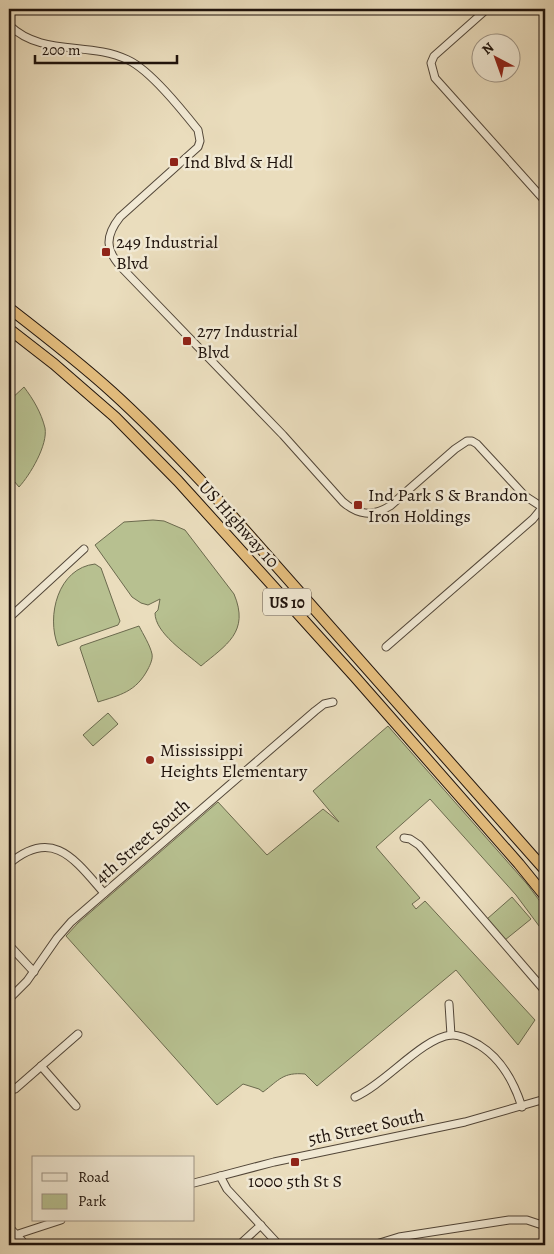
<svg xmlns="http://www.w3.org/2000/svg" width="554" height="1254" viewBox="0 0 554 1254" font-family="Alegreya,serif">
	<rect width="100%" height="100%" fill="#eaddbd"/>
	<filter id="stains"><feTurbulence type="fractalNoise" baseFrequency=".004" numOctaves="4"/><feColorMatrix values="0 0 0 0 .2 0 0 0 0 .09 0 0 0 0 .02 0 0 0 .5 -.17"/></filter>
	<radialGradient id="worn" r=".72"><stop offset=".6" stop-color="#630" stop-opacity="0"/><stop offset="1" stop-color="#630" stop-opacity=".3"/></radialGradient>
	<g fill="#b7c090" stroke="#6b6a4e">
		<path d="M 24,387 C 33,399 41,412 45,428 C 48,445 30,475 19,487 L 9,475 L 9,401 Z"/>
		<path d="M 153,520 L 164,521 L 185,530 L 234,594 C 250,632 226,645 201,666 C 186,653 155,633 155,613 L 158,610 L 160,599 L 148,605 L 141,603 L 132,597 L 95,545 L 124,522 Z"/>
		<path d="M 95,564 L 101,568 L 120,621 L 118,625 L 58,646 C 46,616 58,568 95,564 Z"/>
		<path d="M 139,626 C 143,634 150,645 152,654 C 153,659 150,665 148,669 C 136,692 120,695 98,702 L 80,648 L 81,646 Z"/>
		<path d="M 108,713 L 118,724 L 93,746 L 83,735 Z"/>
		<path d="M 388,726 L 527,884 L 545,908 L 545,934 L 516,895 L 430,799 L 376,847 L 420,898 L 412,904 L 416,909 L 425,901 L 535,1020 L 518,1045 L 456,970 L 317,1086 L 305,1074 C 283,1072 279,1080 263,1092 L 259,1089 L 243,1084 L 217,1105 L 66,936 L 78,923 L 218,802 L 267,855 L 323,809 L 339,822 L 313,791 Z"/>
		<path d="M 512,897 L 531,919 L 505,940 L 487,919 Z"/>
	</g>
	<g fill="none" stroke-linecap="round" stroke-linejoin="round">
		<defs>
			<g id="minor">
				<path d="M 487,9 L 434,56 L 431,63 L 435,78 L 545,201"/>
				<path d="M 9,25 C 42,57 89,41 128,60 C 150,70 182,110 198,130 L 200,141 L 198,147 L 120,217 C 105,236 105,250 122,268 L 283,435 L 343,502 C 358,515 372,517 390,506 L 455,449 L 467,441 L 472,441 L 477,444 L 525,496 L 545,509"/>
				<path d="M 9,618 L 84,549"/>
				<path d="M 386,647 L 533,519 L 542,508"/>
				<path d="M 404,838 L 410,839 L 419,845 L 545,991"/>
				<path d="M 9,864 C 53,826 76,861 104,893"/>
				<path d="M 9,945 L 34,972"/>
				<path d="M 9,999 L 27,981 L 57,938 L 71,922 L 315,711 L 324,704 L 333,702"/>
				<path d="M 449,1004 L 451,1035"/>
				<path d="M 41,1066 L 76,1106"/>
				<path d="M 9,1091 L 15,1089 L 78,1034"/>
				<path d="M 355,1097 C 385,1084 422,1038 451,1035 C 460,1034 472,1041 479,1045 C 502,1059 514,1082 522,1107"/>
				<path d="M 220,1176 L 227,1189 L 279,1245"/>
				<path d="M 194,1183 L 274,1162 L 465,1122 L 545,1099"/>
				<path d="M 9,1227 L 26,1245"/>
				<path d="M 9,1237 L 61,1220"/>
				<path d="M 239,1245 L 261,1225"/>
				<path d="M 373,1245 L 399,1237 L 509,1220 L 527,1220 L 545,1226"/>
			</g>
			<g id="highway">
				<path d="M 9,308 C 44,335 79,362 112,392 C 144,421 174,452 204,484 L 545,870"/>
				<path d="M 9,329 L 54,364 L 115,417 L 178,481 L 355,677 L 519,864 L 545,896"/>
			</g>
		</defs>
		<use href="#minor" stroke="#524638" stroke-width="9"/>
		<use href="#highway" stroke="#1f130c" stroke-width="12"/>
		<use href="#minor" stroke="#f1e9d4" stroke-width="7"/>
		<use href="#highway" stroke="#e5be7e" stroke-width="10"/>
	</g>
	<g fill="#8f2418" stroke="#f1e9d4" stroke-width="2">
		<rect x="169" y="157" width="10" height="10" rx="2.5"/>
		<rect x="101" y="247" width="10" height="10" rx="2.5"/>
		<rect x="182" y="336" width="10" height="10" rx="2.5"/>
		<rect x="353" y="500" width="10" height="10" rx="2.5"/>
		<circle cx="150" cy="760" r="5"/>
		<rect x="290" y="1157" width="10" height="10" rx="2.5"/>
	</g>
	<g text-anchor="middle" stroke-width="5" stroke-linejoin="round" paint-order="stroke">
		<rect fill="#f1e9d4" stroke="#5e5348" stroke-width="1" x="263" y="588.5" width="48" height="27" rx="4"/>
		<g font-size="16" font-weight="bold" fill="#1f130c">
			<text x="287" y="608">US 10</text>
		</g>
		<g font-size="18" fill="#1f130c" stroke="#f1e9d4" text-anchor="start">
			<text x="184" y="168">Ind Blvd &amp; Hdl</text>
			<text x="116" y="248">249 Industrial<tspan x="116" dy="21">Blvd</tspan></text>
			<text x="197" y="337">277 Industrial<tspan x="197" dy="21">Blvd</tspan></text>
			<text x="368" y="501">Ind Park S &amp; Brandon<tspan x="368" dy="21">Iron Holdings</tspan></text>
			<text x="160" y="756">Mississippi<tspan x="160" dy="21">Heights Elementary</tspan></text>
			<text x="295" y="1187" text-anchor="middle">1000 5th St S</text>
		</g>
		<g font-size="18" fill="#1f130c" stroke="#f1e9d4">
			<text transform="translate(239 524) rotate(48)" y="6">US Highway 10</text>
			<text transform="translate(142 841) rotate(-41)" y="6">4th Street South</text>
			<text transform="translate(366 1127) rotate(-12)" y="6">5th Street South</text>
		</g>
	</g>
	<rect width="554" height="1254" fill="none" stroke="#eaddbd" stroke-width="30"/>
	<rect x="10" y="10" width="534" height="1234" fill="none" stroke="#1f130c" stroke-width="2.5"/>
	<rect x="15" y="15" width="524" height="1224" fill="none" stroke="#1f130c"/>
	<rect x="32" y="1156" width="162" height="65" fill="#f1e9d4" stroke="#9d9384"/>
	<rect x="42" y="1173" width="25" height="8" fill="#f1e9d4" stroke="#9d9384"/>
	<text x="78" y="1182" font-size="15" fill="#1f130c">Road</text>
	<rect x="42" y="1194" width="25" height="15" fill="#b7c090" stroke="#9d9384"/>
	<text x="78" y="1206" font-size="15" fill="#1f130c">Park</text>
	<g transform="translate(496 58) rotate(319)"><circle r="24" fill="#f1e9d4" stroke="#9d9384"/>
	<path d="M0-4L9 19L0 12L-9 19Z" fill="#8f2418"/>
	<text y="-8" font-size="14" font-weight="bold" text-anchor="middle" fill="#1f130c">N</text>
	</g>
	<path d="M35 55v8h142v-8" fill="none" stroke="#1f130c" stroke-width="2.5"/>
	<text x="42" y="55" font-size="15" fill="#1f130c" stroke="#f1e9d4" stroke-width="4" paint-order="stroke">200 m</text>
	<rect width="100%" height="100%" filter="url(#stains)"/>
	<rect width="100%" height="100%" fill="url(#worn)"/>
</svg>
